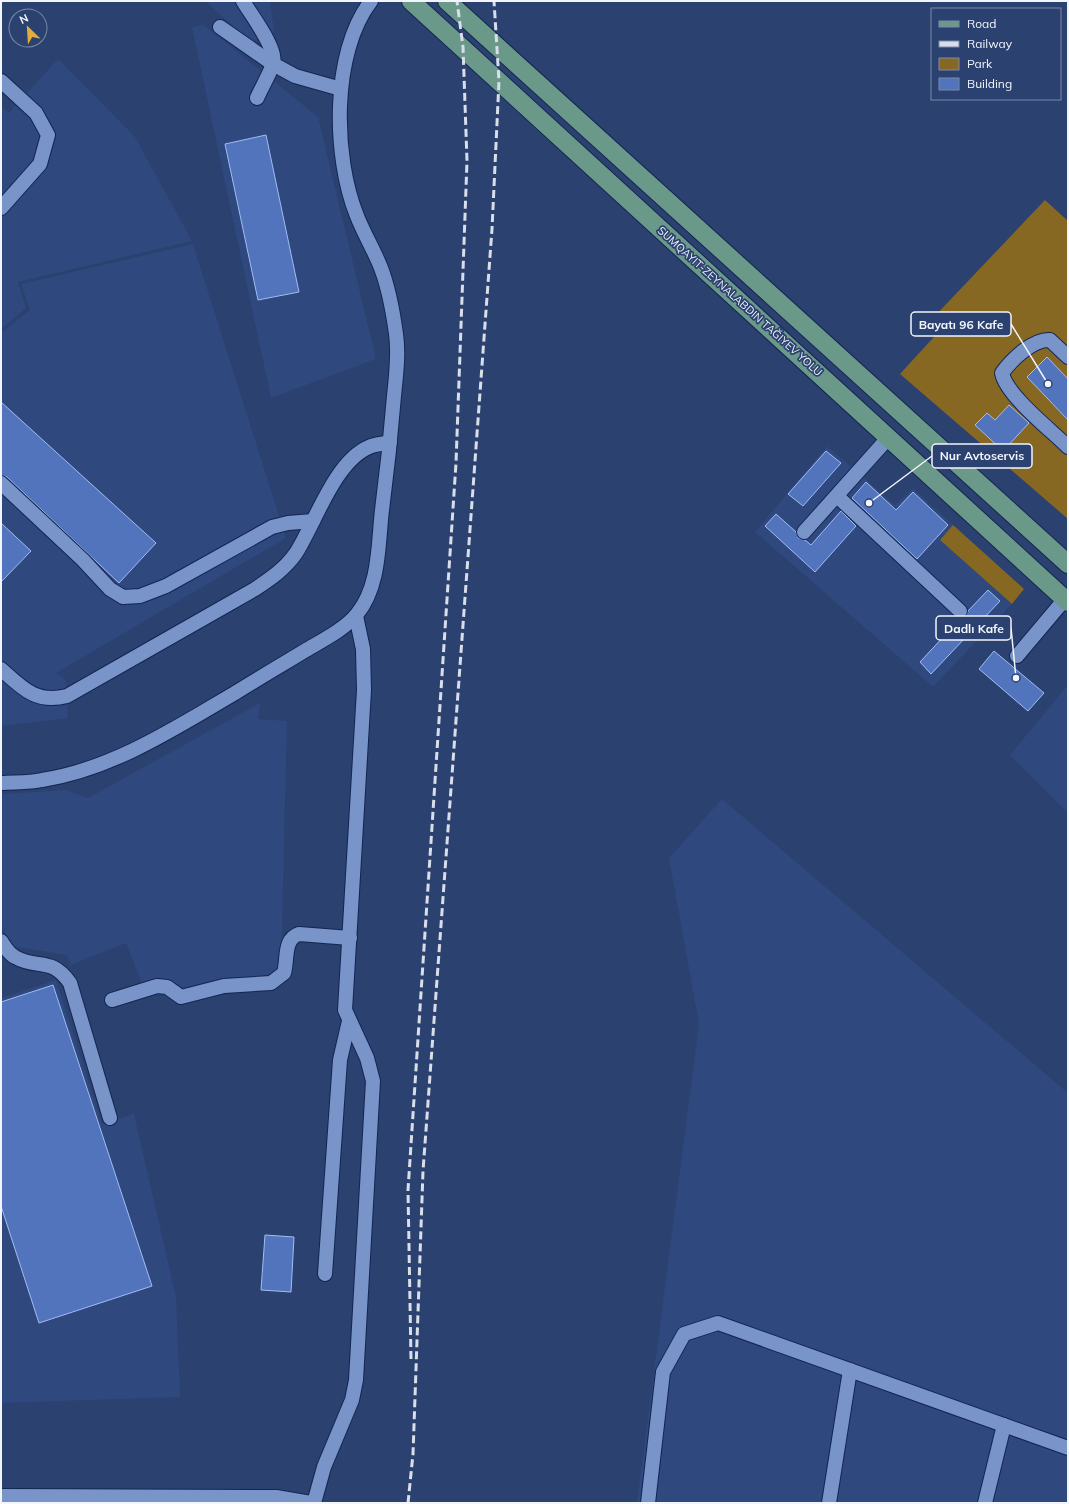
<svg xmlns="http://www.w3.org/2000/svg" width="1069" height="1504" viewBox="0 0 1069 1504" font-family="Mulish,sans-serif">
	<rect width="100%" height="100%" fill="#2b4170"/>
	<g fill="#2f487e">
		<path d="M 205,1 L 270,1 L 274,31 L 251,42 Z"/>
		<path d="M 204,25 L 318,117 L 376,359 L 271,398 L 192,27 Z"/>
		<path d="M 58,59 L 135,137 L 192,241 L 18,282 L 26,308 L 1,329 L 1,106 L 9,113 Z"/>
		<path d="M 193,244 L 286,538 L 56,673 L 66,680 L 68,718 L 1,726 L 1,333 L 30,310 L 21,284 Z"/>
		<path d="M 827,446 L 895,505 L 913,488 L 953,525 L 940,540 L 1012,604 L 933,687 L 755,532 Z"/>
		<path d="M 1068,685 L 1068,813 L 1010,755 Z"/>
		<path d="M 260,703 L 258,719 L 287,721 L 281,967 L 262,978 L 229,977 L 184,988 L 168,979 L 143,986 L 126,943 L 71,965 L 67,955 L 12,946 L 1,925 L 1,794 L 66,790 L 88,798 Z"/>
		<path d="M 722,799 L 1068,1093 L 1068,1503 L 637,1503 L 699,1024 L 669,858 Z"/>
		<path d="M 56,980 L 102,1124 L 134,1114 L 176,1297 L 180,1397 L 1,1403 L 1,998 Z"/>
	</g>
	<g fill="#876822">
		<path d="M 1045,200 L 1068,221 L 1068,519 L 900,374 L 943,327 L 933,318 Z"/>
		<path d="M 953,525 L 1024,589 L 1012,604 L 940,540 Z"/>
	</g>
	<g fill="#5174bc" stroke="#a1bdf5">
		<path d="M 266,135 L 299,292 L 258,300 L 225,144 Z"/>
		<path d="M 1047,357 L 1068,379 L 1068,420 L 1027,377 Z"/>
		<path d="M 1,402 L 156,543 L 119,583 L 7,477 L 1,475 Z"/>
		<path d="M 1009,405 L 1029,423 L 1003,451 L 975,425 L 987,413 L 995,420 Z"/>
		<path d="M 826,451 L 841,463 L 803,506 L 788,494 Z"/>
		<path d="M 866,482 L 896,510 L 913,492 L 948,525 L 917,559 L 852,498 Z"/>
		<path d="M 841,511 L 856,526 L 815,572 L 765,526 L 776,514 L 796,532 L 798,538 L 805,540 L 811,545 Z"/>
		<path d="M 1,523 L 31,551 L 1,582 Z"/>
		<path d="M 988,590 L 1000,601 L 931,674 L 920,662 L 960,619 L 966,617 L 968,611 Z"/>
		<path d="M 994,651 L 1044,693 L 1028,711 L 979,669 Z"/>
		<path d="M 53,985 L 152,1286 L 39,1323 L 1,1206 L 1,1002 Z"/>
		<path d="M 265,1235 L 294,1237 L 291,1292 L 261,1290 Z"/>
	</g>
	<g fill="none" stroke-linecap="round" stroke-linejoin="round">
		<defs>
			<g id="minor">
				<path d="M 243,1 C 251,15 278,49 273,64 C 269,75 262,87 257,98"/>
				<path d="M 220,27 L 273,64 L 295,76 L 341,89"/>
				<path d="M 1,81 L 36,113 L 48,135 L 40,164 L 1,208"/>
				<path d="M 1068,357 L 1050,340 C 1033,339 1012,359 1002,373 C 1006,395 1051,430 1068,447"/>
				<path d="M 1,483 L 83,560 L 110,589 L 123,597 L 140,596 L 166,586 L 272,527 L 288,523 L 313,521"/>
				<path d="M 837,496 L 960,611"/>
				<path d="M 804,532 L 889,437"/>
				<path d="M 1017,656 L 1065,599"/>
				<path d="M 1,669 C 22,688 36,704 67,696 L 255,589 C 270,579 285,569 296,553 C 315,523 335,461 369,447 C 375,444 383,444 390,442"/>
				<path d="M 1,783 C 15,782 29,783 42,780 C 113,769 175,728 235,693 C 259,678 283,664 306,650 C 323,640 345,629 357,614 C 380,586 378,544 382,510 C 387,472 391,434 394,396 C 396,376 399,354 396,334 C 393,312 389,289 381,268 C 374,250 364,234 357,216 C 333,157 331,53 371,1"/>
				<path d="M 1,941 C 5,947 9,954 15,957 C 38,970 51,956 70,983 L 110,1118"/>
				<path d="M 112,1000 L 157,986 L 167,987 L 181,997 L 224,986 L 271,983 L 284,973 C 288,960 283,939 299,934 L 350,938"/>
				<path d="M 325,1274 L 340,1060 L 349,1021"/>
				<path d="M 1,1496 L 276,1497 L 311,1503"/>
				<path d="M 314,1503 L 324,1467 L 352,1400 L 356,1380 L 373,1081 L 367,1058 L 345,1010 L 364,690 L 363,649 L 356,616"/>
				<path d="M 648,1503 L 663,1372 L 684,1334 L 718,1323 L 1068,1448"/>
				<path d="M 829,1503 L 850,1370"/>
				<path d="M 985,1503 L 1004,1425"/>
			</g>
			<g id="major">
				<path d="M 411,1 L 1068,602"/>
				<path d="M 447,1 L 1068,564"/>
			</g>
		</defs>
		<use href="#minor" stroke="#132653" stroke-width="16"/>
		<use href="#major" stroke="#132653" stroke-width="20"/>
		<use href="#minor" stroke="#7994c9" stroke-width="14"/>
		<use href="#major" stroke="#6a9889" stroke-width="18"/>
		<g stroke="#d9dee9" stroke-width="3" stroke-dasharray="8 4" stroke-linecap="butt">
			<path d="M 411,1359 L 408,1190 L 456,463 L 467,161 L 463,47 L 457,1"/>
			<path d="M 408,1503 L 413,1454 L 423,1171 L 492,229 L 499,81 L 494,1"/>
		</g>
	</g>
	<g text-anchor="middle" stroke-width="3.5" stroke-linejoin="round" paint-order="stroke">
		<g font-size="11" fill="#f2f5fb" stroke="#2b4170">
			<text transform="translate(740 301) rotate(42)" y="4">SUMQAYIT-ZEYNALABDIN TAĞIYEV YOLU</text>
		</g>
	</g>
	<path fill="none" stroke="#f2f5fb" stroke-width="1.5" d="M1048 384L1011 324M869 503L932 456M1016 678L1011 628"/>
	<g fill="#f2f5fb" stroke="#2b4170" stroke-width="1.5">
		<circle cx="1048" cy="384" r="4"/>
		<circle cx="869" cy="503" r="4"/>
		<circle cx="1016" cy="678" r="4"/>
	</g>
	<g fill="#2b4170" stroke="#f2f5fb" stroke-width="1.5">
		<rect x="911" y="312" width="100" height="24" rx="4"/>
		<rect x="932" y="444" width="100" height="24" rx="4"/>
		<rect x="936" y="616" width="75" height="24" rx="4"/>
	</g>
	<g font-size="12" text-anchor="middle" font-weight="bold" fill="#f2f5fb">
		<text x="961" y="329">Bayatı 96 Kafe</text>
		<text x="982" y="460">Nur Avtoservis</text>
		<text x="974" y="633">Dadlı Kafe</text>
	</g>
	<rect width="1069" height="1504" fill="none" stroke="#f2f5fb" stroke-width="4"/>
	<rect x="931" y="8" width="130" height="92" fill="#2b4170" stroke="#7b89a8"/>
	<rect x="939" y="21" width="20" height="6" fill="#6a9889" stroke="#7b89a8"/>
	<text x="967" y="28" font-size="12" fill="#f2f5fb">Road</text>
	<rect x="939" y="41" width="20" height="6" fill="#d9dee9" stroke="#7b89a8"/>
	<text x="967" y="48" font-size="12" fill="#f2f5fb">Railway</text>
	<rect x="939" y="58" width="20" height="12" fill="#876822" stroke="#7b89a8"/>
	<text x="967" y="68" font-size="12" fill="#f2f5fb">Park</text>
	<rect x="939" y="78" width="20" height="12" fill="#5174bc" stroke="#7b89a8"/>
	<text x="967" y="88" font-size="12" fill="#f2f5fb">Building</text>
	<g transform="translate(28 28) rotate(335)"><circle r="19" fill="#2b4170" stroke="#7b89a8"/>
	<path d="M0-3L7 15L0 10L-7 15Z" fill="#e3ae35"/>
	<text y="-6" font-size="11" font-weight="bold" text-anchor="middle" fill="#f2f5fb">N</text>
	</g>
</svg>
